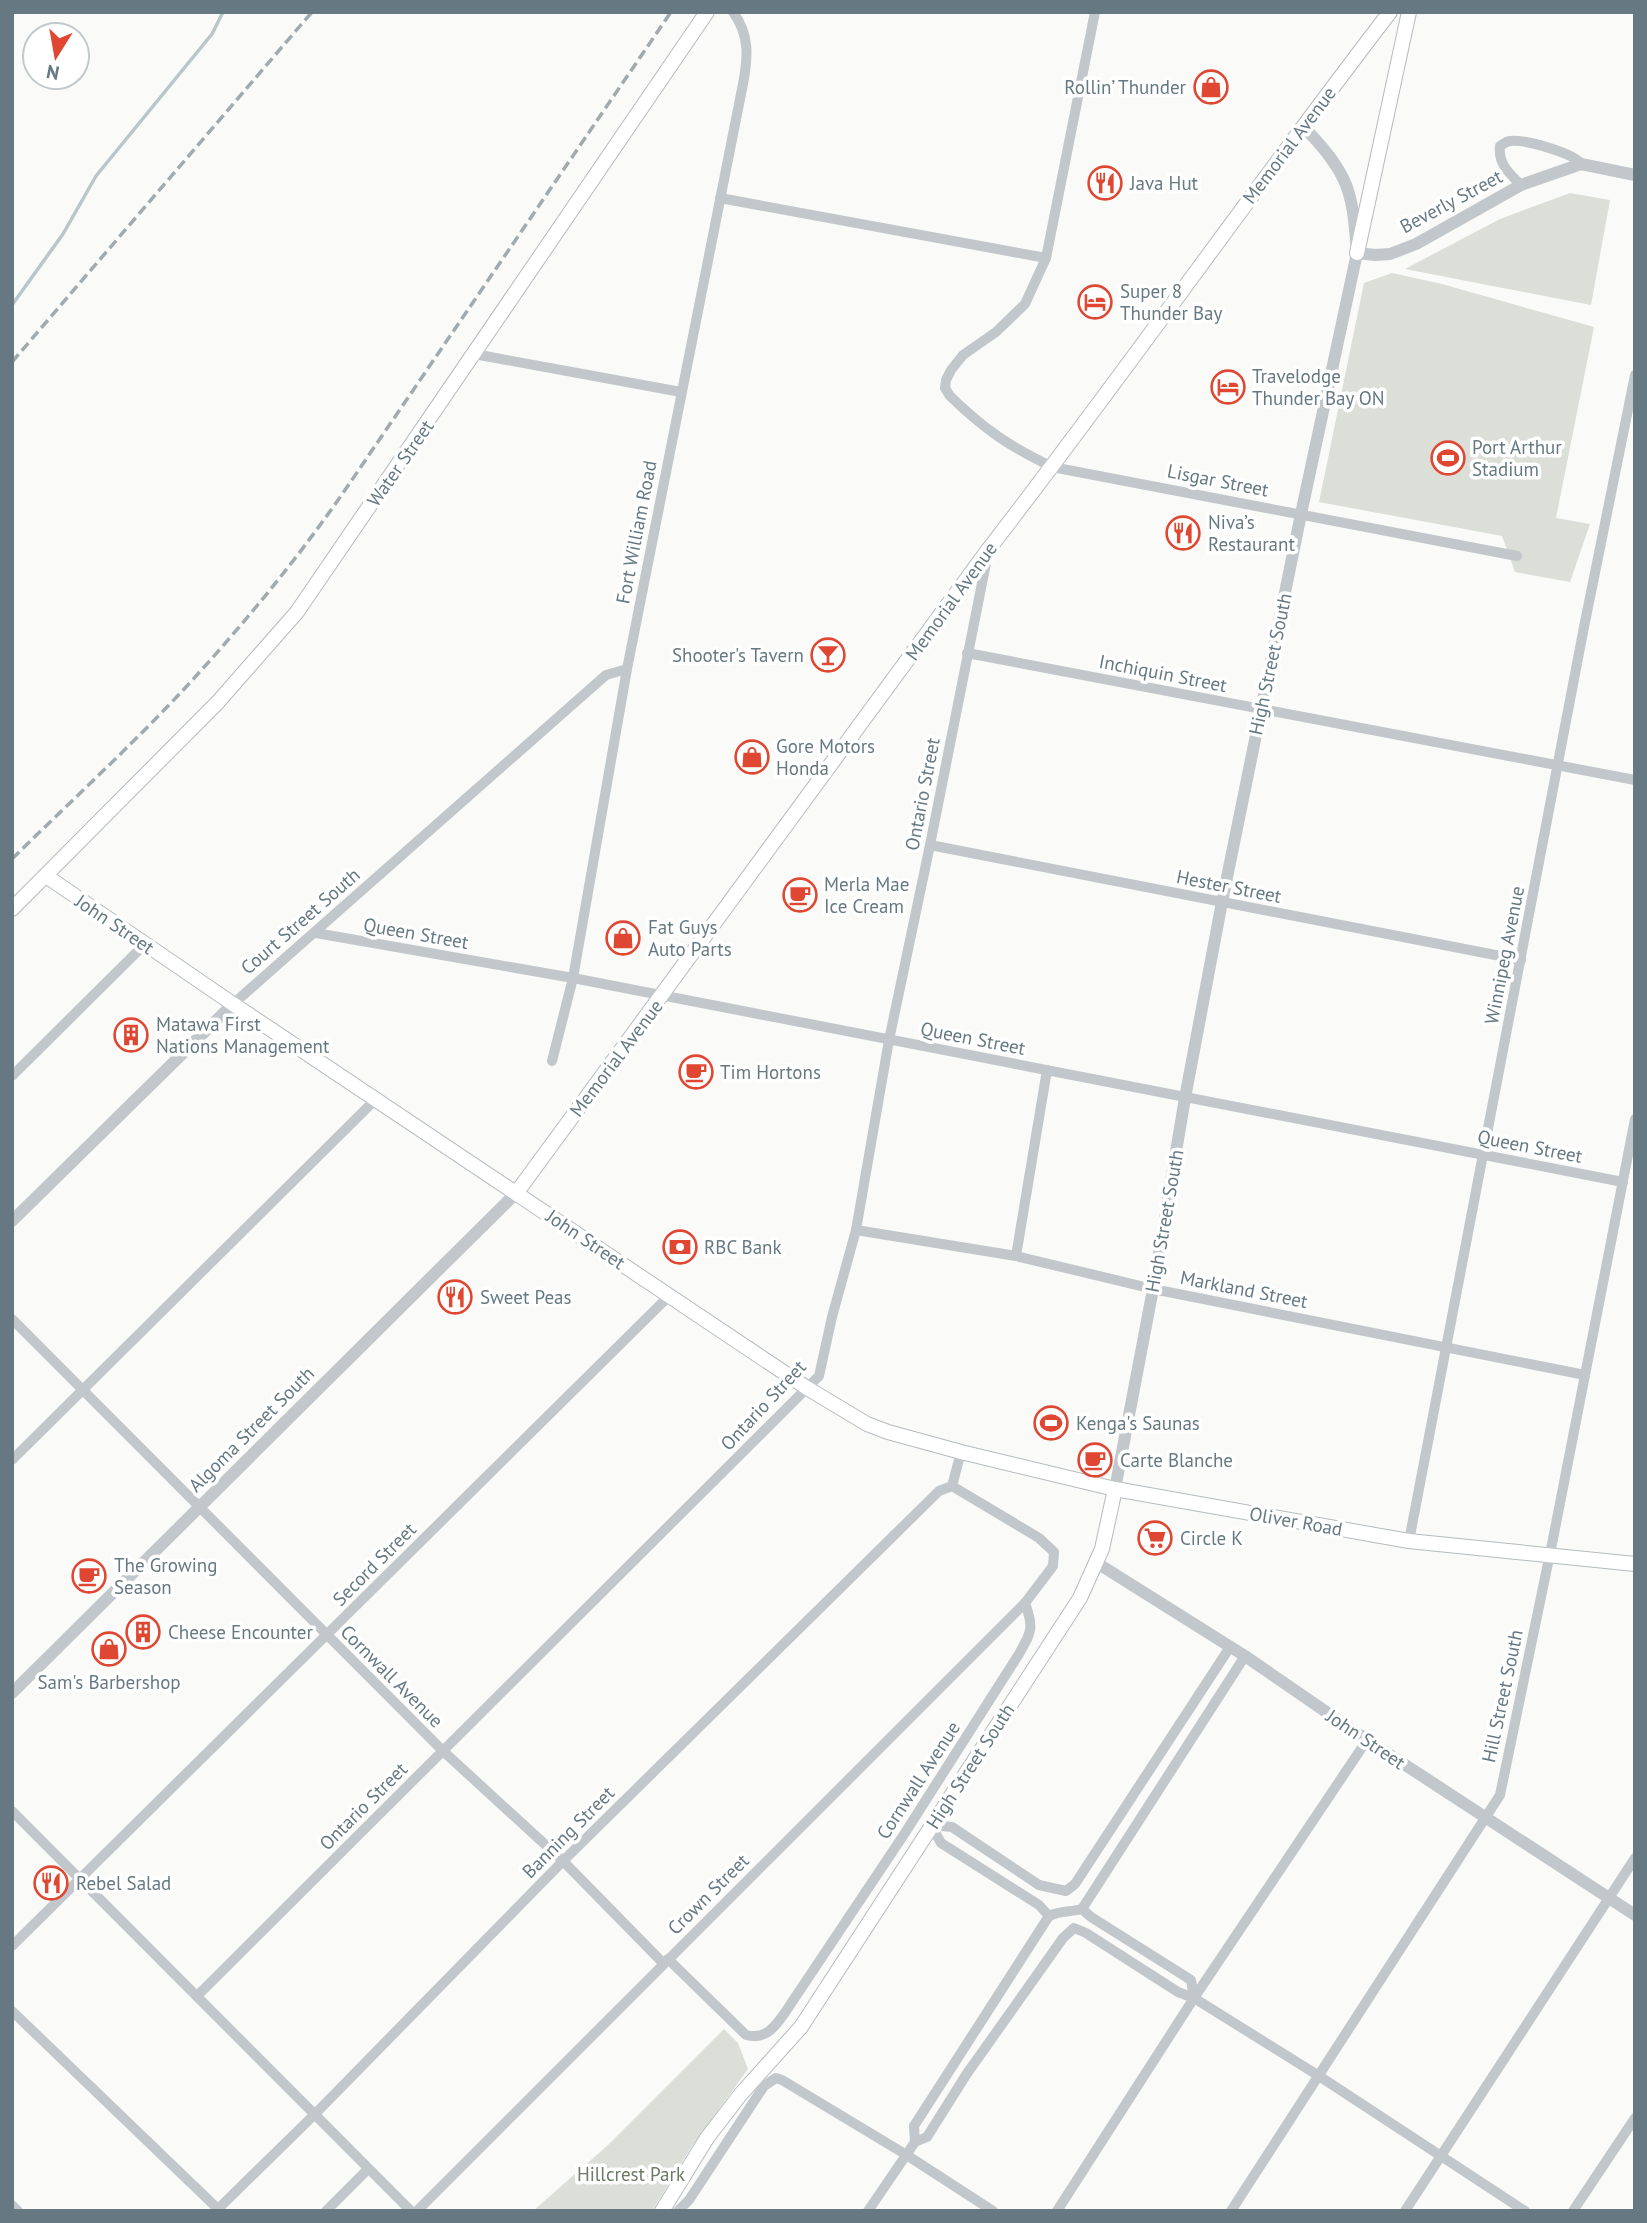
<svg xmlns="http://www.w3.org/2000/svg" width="1647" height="2223" viewBox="0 0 1647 2223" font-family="'PT Sans',sans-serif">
	<rect width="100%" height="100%" fill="#fafaf8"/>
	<g fill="#dbdfd7">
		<path d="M 1570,193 L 1610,200 L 1591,305 L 1405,269 L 1500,219 Z"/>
		<path d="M 1392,273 L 1442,284 L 1594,327 L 1556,518 L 1590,524 L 1570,582 L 1515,572 L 1502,536 L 1319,502 L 1364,283 Z"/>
		<path d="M 724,2029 L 738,2043 L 748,2069 L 690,2149 L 652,2211 L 533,2211 L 608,2145 Z"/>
	</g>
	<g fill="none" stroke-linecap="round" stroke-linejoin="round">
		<path stroke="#b9c7ca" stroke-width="3.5" d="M 12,305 L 63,234 L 96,176 L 212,34 L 223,12"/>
		<defs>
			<g id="secondary">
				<path d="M 1357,253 L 1409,12"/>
				<path d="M 46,876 L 233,1004 L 807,1388 L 867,1424 L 888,1432 L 961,1452 L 1115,1489 L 1409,1541 L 1635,1564"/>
				<path d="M 12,909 L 218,702 L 297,612 L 707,12"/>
				<path d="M 517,1192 L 988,550 C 1125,373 1253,190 1390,12"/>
				<path d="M 662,2211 L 707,2138 L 740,2095 L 801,2027 L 1080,1598 L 1102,1549 L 1115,1489"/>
			</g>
		</defs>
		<use href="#secondary" stroke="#b4bbbe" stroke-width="16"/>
		<g stroke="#c1c7ca" stroke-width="10">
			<path d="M 1095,12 L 1046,258 L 1025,304 L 996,332 L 963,355 L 951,370 L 946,380 L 945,388 L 950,396 C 985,430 1009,446 1052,467 L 1517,556"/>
			<path d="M 1521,185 C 1509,173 1498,164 1500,146 C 1505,143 1505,142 1510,141 C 1524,139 1574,153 1581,164"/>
			<path d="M 720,198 L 1046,258"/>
			<path d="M 474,354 L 681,392"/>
			<path d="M 967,653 L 1635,780"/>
			<path d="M 930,845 L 1521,960"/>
			<path d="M 316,933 L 573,978 L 1623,1182"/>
			<path d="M 233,1004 L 606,675 L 627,669"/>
			<path d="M 552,1061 L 573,978 L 627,669 L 743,84 C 748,57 750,35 733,12"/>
			<path d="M 12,1076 L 145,944"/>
			<path d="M 856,1230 L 1016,1256 L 1153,1289 L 1585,1375"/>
			<path d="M 1016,1256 L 1047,1070"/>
			<path d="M 12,1319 L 443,1751 L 563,1861 L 663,1963"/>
			<path d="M 12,1460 L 376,1099"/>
			<path d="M 952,1486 L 961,1452"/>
			<path d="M 1409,1541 L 1584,627 L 1635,375"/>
			<path d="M 12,1811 L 411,2211"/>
			<path d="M 931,1825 L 952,1827 L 1039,1885 L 1066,1891 L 1075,1884 L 1230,1647"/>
			<path d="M 931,1825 L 941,1843 L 1039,1905 L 1049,1916"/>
			<path d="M 1049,1916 C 1059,1911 1071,1912 1082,1909"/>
			<path d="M 12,1946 L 670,1295"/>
			<path d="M 668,1959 L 746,2035 C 765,2040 774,2028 784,2014 L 903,1836 L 1019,1654 C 1032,1631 1034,1628 1025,1603"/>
			<path d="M 197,1996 L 819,1376 L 832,1317 L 856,1230 L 889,1040 L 930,845 L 988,553"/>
			<path d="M 1194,1998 L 1191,1980 L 1091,1917 L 1082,1909 L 1245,1656"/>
			<path d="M 12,2011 L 218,2209"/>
			<path d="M 915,2142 L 914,2126 L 1049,1916"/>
			<path d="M 12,2205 L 18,2211"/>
			<path d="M 216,2211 L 315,2114 L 563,1861 L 939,1491 L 952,1486"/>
			<path d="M 326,2211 L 368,2169"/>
			<path d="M 417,2211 L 1025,1603 L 1053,1566 L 1054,1552 L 1039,1538 L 952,1486"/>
			<path d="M 678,2211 L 689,2200 L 764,2086 L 776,2078 L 782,2080 L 905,2154 L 993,2211"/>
			<path d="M 868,2211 L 915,2142 L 927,2137 L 966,2075 L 1063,1938 L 1074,1928 L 1086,1933 L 1178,1992 L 1194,1998 L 1319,2076 L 1525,2211"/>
			<path d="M 1057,2211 L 1194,1998 L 1367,1740"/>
			<path d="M 1231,2211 L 1500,1795 L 1553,1539 L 1635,1119"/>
			<path d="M 1405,2211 L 1635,1858"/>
			<path d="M 1573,2211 L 1635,2118"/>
		</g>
		<g stroke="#c1c7ca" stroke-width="12">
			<path d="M 1357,253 L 1375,255 L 1390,254 L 1416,244 L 1521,185 L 1581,164 L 1635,175"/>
			<path d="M 12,1221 L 233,1004"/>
			<path d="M 1115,1489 L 1153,1289 L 1185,1098 L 1222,902 L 1301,514 L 1357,253 C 1355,229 1354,200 1343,178 C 1333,158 1318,142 1303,126"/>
			<path d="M 1097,1563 L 1245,1656 L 1367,1740 L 1635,1915"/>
			<path d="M 12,1693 L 517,1192"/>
		</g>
		<use href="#secondary" stroke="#fff" stroke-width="14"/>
		<g stroke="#a1aaae" stroke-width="3.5" stroke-dasharray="10 5" stroke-linecap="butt">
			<path d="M 12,362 L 312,12"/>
			<path d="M 12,859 C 70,802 130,747 186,687 C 242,626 295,562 343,493 L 671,12"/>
		</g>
	</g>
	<defs>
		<symbol id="shop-ring" viewBox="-11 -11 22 22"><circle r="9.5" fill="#fff" stroke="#df4733" stroke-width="1.5"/><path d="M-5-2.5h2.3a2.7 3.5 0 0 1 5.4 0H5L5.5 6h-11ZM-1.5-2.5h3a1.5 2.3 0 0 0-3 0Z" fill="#df4733"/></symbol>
		<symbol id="restaurant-ring" viewBox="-11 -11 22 22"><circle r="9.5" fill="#fff" stroke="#df4733" stroke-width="1.5"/><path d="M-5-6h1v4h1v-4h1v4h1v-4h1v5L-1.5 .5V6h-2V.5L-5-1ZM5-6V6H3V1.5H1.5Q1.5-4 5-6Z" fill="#df4733"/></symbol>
		<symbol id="hotel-ring" viewBox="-11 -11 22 22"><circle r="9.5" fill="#fff" stroke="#df4733" stroke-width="1.5"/><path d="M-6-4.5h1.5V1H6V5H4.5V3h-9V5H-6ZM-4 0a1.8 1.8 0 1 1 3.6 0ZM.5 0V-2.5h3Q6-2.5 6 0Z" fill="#df4733"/></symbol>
		<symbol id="stadium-ring" viewBox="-11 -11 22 22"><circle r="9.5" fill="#fff" stroke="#df4733" stroke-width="1.5"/><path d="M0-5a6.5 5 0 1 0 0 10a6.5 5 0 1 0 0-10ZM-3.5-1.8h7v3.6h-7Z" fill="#df4733"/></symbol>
		<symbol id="bar-ring" viewBox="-11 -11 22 22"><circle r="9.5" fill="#fff" stroke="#df4733" stroke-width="1.5"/><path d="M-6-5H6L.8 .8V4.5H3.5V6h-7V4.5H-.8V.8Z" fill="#df4733"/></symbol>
		<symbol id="cafe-ring" viewBox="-11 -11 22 22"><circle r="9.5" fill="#fff" stroke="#df4733" stroke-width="1.5"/><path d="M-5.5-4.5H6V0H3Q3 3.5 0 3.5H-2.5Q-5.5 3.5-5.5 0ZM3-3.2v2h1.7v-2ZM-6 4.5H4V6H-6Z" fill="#df4733"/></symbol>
		<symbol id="building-ring" viewBox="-11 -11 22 22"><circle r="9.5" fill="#fff" stroke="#df4733" stroke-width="1.5"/><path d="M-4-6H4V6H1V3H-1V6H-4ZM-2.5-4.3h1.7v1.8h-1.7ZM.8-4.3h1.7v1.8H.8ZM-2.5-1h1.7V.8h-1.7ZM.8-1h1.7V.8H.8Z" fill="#df4733"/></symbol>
		<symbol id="bank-ring" viewBox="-11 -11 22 22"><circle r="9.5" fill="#fff" stroke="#df4733" stroke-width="1.5"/><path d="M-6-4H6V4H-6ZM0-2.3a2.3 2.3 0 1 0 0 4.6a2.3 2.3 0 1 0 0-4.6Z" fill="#df4733"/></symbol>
		<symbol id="supermarket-ring" viewBox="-11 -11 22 22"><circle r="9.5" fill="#fff" stroke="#df4733" stroke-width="1.5"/><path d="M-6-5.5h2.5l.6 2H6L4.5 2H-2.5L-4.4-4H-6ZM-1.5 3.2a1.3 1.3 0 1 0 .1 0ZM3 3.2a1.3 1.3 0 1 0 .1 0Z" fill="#df4733"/></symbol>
	</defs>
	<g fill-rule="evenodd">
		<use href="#shop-ring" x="1192" y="68" width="38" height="38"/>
		<use href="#restaurant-ring" x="1086" y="164" width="38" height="38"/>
		<use href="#hotel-ring" x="1076" y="283" width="38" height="38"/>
		<use href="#hotel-ring" x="1209" y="368" width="38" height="38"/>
		<use href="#stadium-ring" x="1429" y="439" width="38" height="38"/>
		<use href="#restaurant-ring" x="1164" y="514" width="38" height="38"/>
		<use href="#bar-ring" x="809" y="636" width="38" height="38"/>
		<use href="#shop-ring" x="733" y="738" width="38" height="38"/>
		<use href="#cafe-ring" x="781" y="876" width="38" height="38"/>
		<use href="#shop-ring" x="604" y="919" width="38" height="38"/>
		<use href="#building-ring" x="112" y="1016" width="38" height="38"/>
		<use href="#cafe-ring" x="677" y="1053" width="38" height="38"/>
		<use href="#bank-ring" x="661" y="1228" width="38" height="38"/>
		<use href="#restaurant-ring" x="436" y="1278" width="38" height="38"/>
		<use href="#stadium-ring" x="1032" y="1404" width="38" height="38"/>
		<use href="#cafe-ring" x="1076" y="1441" width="38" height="38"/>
		<use href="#supermarket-ring" x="1136" y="1519" width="38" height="38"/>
		<use href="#cafe-ring" x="70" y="1557" width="38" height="38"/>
		<use href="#building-ring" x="124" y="1613" width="38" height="38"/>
		<use href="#shop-ring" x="90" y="1630" width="38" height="38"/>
		<use href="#restaurant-ring" x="32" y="1864" width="38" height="38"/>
	</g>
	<g text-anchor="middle" stroke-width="7" stroke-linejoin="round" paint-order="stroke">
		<g font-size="19" fill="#667982" stroke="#fff" text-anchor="start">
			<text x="1186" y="94" text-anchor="end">Rollin’ Thunder</text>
			<text x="1130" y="190">Java Hut</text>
			<text x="1120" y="298">Super 8<tspan x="1120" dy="22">Thunder Bay</tspan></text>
			<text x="1252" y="383">Travelodge<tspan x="1252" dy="22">Thunder Bay ON</tspan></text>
			<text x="1472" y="454">Port Arthur<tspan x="1472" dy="22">Stadium</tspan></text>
			<text x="1208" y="529">Niva’s<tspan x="1208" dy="22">Restaurant</tspan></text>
			<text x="804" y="662" text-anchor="end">Shooter's Tavern</text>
			<text x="776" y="753">Gore Motors<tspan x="776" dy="22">Honda</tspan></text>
			<text x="824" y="891">Merla Mae<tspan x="824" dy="22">Ice Cream</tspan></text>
			<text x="648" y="934">Fat Guys<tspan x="648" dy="22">Auto Parts</tspan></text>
			<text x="156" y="1031">Matawa First<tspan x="156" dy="22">Nations Management</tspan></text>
			<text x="720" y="1079">Tim Hortons</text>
			<text x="704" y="1254">RBC Bank</text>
			<text x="480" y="1304">Sweet Peas</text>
			<text x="1076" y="1430">Kenga's Saunas</text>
			<text x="1120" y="1467">Carte Blanche</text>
			<text x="1180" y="1545">Circle K</text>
			<text x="114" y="1572">The Growing<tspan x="114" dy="22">Season</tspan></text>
			<text x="168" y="1639">Cheese Encounter</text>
			<text x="109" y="1689" text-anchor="middle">Sam's Barbershop</text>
			<text x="76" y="1890">Rebel Salad</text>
		</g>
		<g font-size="19" fill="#667982" stroke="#fff">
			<text transform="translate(1289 145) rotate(-53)" y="7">Memorial Avenue</text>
			<text transform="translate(1451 201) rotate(-28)" y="7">Beverly Street</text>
			<text transform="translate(400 463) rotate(-55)" y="7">Water Street</text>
			<text transform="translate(1218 480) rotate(11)" y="7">Lisgar Street</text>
			<text transform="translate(636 532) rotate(-79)" y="7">Fort William Road</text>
			<text transform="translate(951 601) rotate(-54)" y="7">Memorial Avenue</text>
			<text transform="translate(1270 664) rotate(-78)" y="7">High Street South</text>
			<text transform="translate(1163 673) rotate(11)" y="7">Inchiquin Street</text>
			<text transform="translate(922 794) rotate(-79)" y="7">Ontario Street</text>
			<text transform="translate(1229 886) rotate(11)" y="7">Hester Street</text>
			<text transform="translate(300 921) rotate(-41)" y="7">Court Street South</text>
			<text transform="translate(115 924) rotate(34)" y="7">John Street</text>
			<text transform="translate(416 933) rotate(10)" y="7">Queen Street</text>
			<text transform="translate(1504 955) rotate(-79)" y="7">Winnipeg Avenue</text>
			<text transform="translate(973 1038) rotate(11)" y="7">Queen Street</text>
			<text transform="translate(616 1058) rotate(-53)" y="7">Memorial Avenue</text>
			<text transform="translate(1530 1146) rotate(11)" y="7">Queen Street</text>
			<text transform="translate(1164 1221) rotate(-80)" y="7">High Street South</text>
			<text transform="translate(586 1239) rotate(34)" y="7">John Street</text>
			<text transform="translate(1244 1289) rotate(11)" y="7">Markland Street</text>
			<text transform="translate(763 1405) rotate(-47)" y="7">Ontario Street</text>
			<text transform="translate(251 1429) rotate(-45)" y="7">Algoma Street South</text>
			<text transform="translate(1296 1521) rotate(10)" y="7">Oliver Road</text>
			<text transform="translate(374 1564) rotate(-45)" y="7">Secord Street</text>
			<text transform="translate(392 1676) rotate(45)" y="7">Cornwall Avenue</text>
			<text transform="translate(1502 1696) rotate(-78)" y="7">Hill Street South</text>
			<text transform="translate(1366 1739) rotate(34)" y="7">John Street</text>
			<text transform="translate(970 1766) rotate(-57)" y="7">High Street South</text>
			<text transform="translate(918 1780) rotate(-57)" y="7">Cornwall Avenue</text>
			<text transform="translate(363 1806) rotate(-45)" y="7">Ontario Street</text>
			<text transform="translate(568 1832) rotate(-45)" y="7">Banning Street</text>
			<text transform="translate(708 1894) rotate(-45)" y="7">Crown Street</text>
		</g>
		<g font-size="19" fill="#6b7a65" stroke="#fff">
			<text x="631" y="2181">Hillcrest Park</text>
		</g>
	</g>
	<rect width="1647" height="2223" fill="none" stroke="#667982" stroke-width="28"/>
	<g transform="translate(56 56) rotate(191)"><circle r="33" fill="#ffffff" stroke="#c2c9cd" stroke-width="2"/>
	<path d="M0-5L12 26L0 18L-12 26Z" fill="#df4733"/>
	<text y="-10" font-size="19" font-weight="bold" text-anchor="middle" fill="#667982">N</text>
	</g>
</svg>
